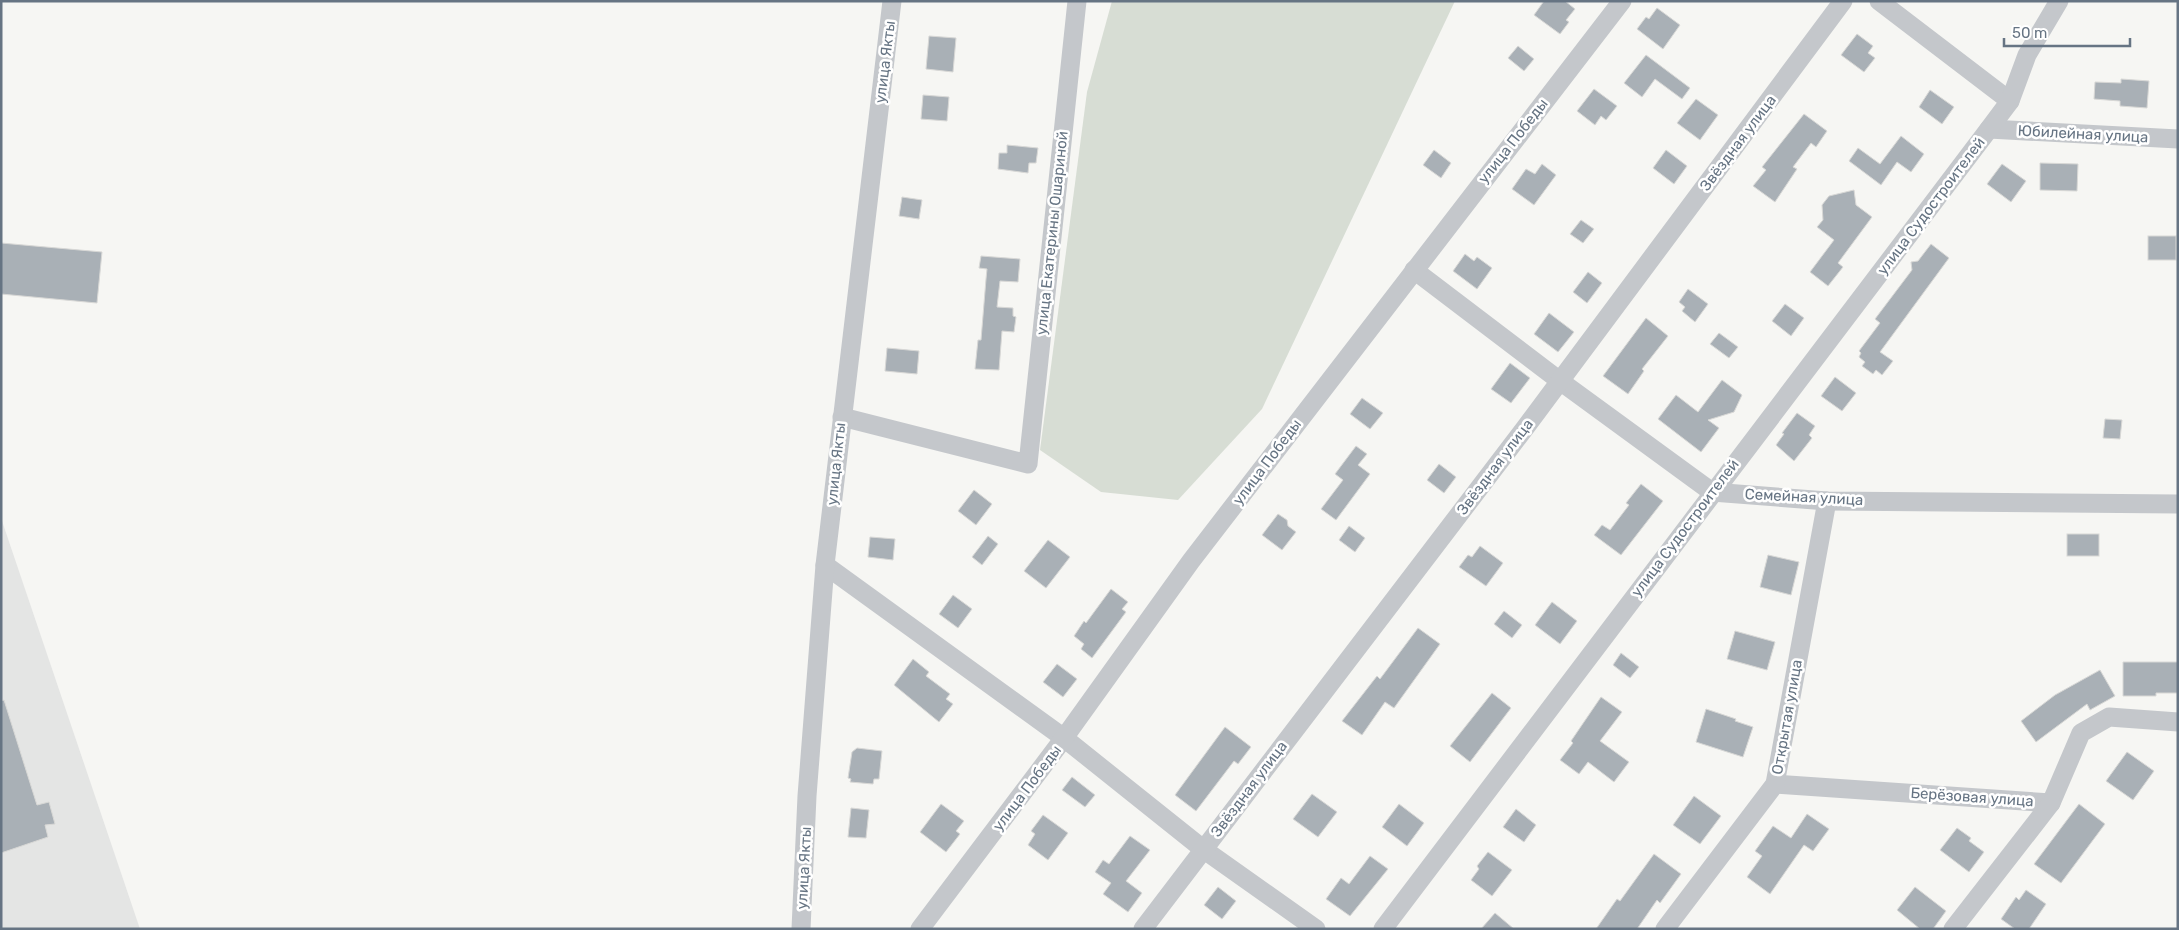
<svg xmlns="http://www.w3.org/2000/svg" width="2179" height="930" viewBox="0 0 2179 930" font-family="Rubik,sans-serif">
	<rect width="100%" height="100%" fill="#f6f6f3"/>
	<path fill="#e4e5e4" d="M 1,518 L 140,929 L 1,929 Z"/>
	<path fill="#d7ddd4" d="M 1112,1 L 1455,1 L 1262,409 L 1178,500 L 1101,492 L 1040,450 L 1087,92 Z"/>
	<g fill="#a9b0b6" stroke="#d8d8d6">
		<path d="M 1544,1 L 1565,1 L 1575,9 L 1566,20 L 1569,22 L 1560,34 L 1534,15 Z"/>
		<path d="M 1657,8 L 1680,25 L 1663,49 L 1637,29 L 1646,17 L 1649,19 Z"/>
		<path d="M 1857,34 L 1873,46 L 1868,53 L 1875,58 L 1864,72 L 1841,55 Z"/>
		<path d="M 929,36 L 956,38 L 953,72 L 926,69 Z"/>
		<path d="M 1518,46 L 1534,59 L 1524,71 L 1508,58 Z"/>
		<path d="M 1646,55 L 1690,88 L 1682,99 L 1655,79 L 1642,97 L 1624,83 Z"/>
		<path d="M 2121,79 L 2149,81 L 2147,108 L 2120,106 L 2120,101 L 2094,99 L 2095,82 L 2121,83 Z"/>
		<path d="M 1594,89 L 1617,106 L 1606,120 L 1601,116 L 1595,125 L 1577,111 Z"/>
		<path d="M 1930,90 L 1954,107 L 1942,124 L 1919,107 Z"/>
		<path d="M 923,95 L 949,97 L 947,121 L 921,119 Z"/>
		<path d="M 1696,99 L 1718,115 L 1700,140 L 1677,123 Z"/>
		<path d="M 1804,114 L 1827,131 L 1816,147 L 1811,143 L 1793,167 L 1797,169 L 1775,202 L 1753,186 L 1766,170 L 1762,167 Z"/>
		<path d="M 1901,136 L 1924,154 L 1911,172 L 1897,162 L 1881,185 L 1849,161 L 1858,148 L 1880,164 Z"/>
		<path d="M 1007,145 L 1038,148 L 1036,163 L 1029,163 L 1028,173 L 998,169 L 999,153 L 1007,153 Z"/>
		<path d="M 1434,150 L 1451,163 L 1441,178 L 1423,165 Z"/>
		<path d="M 1666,150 L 1687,166 L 1674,184 L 1653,168 Z"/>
		<path d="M 2040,163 L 2078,164 L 2077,191 L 2040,190 Z"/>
		<path d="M 1542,164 L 1556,175 L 1534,205 L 1512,189 L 1526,169 L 1535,174 Z"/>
		<path d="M 2002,164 L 2026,181 L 2011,202 L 1987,184 Z"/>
		<path d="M 1854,190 L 1856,205 L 1872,217 L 1838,263 L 1843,267 L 1828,286 L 1810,272 L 1834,240 L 1817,227 L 1823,220 L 1822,205 L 1829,196 Z"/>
		<path d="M 902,197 L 922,200 L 919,219 L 899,216 Z"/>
		<path d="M 1581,220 L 1594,229 L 1583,243 L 1570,234 Z"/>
		<rect x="2148" y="236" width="28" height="24"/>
		<path d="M 1,243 L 102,252 L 97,303 L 1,294 Z"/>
		<path d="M 1931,244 L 1949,258 L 1880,352 L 1893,361 L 1882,375 L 1876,370 L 1873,374 L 1862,366 L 1865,362 L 1859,357 L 1861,353 L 1859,351 L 1880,323 L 1875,319 L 1912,270 L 1911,262 L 1918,261 Z"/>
		<path d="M 1465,254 L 1474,261 L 1477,257 L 1492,268 L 1477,289 L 1453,271 Z"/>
		<path d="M 981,256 L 1020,259 L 1018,282 L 1000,281 L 997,307 L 1013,308 L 1013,316 L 1016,317 L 1014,332 L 1002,331 L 999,370 L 975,369 L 978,340 L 981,340 L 986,279 L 987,269 L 979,268 Z"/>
		<path d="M 1588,272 L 1602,283 L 1587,303 L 1573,292 Z"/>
		<path d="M 1688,289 L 1708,304 L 1695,322 L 1682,311 L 1685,307 L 1679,302 Z"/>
		<path d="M 1785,304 L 1804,318 L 1791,336 L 1772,321 Z"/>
		<path d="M 1549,313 L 1574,332 L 1558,352 L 1534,334 Z"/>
		<path d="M 1646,318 L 1668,336 L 1642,369 L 1644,371 L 1628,394 L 1603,376 Z"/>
		<path d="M 1719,333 L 1738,347 L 1729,358 L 1710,344 Z"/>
		<path d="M 887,348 L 919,351 L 917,374 L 885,371 Z"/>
		<path d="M 1510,363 L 1530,378 L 1511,403 L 1491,389 Z"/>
		<path d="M 1835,377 L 1856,393 L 1842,411 L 1821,396 Z"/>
		<path d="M 1722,380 L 1742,395 L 1734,412 L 1708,420 L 1719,428 L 1701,452 L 1658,419 L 1676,395 L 1698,412 Z"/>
		<path d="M 1362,398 L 1383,413 L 1370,429 L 1350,414 Z"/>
		<path d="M 1797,413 L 1815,426 L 1809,435 L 1812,438 L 1794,461 L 1776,445 L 1784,434 L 1782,433 Z"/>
		<path d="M 2105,419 L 2122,420 L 2120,439 L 2103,438 Z"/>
		<path d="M 1356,446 L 1367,454 L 1358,465 L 1370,474 L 1336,520 L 1321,509 L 1343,480 L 1335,474 Z"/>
		<path d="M 1439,464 L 1456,477 L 1444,493 L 1427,480 Z"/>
		<path d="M 1641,484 L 1663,501 L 1621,555 L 1594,535 L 1602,525 L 1610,530 L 1629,505 L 1626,503 Z"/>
		<path d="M 974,490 L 992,504 L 976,525 L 958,511 Z"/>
		<path d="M 1278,514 L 1287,520 L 1288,526 L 1296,532 L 1282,550 L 1262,535 Z"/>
		<path d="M 1349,526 L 1365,538 L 1355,552 L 1339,540 Z"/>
		<rect x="2067" y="534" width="32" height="22"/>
		<path d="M 988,536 L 998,544 L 982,565 L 972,557 Z"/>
		<path d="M 870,537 L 895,539 L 893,560 L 868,557 Z"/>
		<path d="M 1048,540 L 1070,557 L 1046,588 L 1024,571 Z"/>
		<path d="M 1480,546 L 1503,563 L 1486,586 L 1459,567 L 1468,555 L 1472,557 Z"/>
		<path d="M 1768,555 L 1799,562 L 1791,595 L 1760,587 Z"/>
		<path d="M 1111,589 L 1128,602 L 1122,609 L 1126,612 L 1092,658 L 1081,649 L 1084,644 L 1074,636 L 1084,621 L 1086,623 Z"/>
		<path d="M 953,595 L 972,609 L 958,628 L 939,614 Z"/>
		<path d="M 1552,602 L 1577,621 L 1560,644 L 1535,625 Z"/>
		<path d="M 1504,611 L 1522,625 L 1512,638 L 1494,624 Z"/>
		<path d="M 1418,628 L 1440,644 L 1394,708 L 1385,702 L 1362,735 L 1342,721 L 1377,676 L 1380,679 Z"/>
		<path d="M 1735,631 L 1775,642 L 1767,670 L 1727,659 Z"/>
		<path d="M 1621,653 L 1639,667 L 1630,678 L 1613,665 Z"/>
		<path d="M 913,659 L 929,672 L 926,676 L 950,694 L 946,699 L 953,704 L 939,722 L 894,685 Z"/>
		<path d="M 2123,662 L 2178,662 L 2178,693 L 2156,693 L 2156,696 L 2123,696 Z"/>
		<path d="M 1057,664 L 1077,679 L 1063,697 L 1043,682 Z"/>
		<path d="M 2100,670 L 2115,696 L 2090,710 L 2087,704 L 2036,742 L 2021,721 L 2055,695 Z"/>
		<path d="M 1492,693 L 1511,708 L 1470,762 L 1450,746 Z"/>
		<path d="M 1601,697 L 1622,712 L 1600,741 L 1629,762 L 1614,782 L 1588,762 L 1579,774 L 1560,760 L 1573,743 L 1571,741 Z"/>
		<path d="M 4,700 L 37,805 L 49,802 L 55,824 L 45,825 L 48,837 L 1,853 L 1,701 Z"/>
		<path d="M 1706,709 L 1736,719 L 1735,721 L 1753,727 L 1743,757 L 1696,742 Z"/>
		<path d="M 1225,727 L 1251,747 L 1238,764 L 1234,761 L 1196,811 L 1175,795 Z"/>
		<path d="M 857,748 L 882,751 L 879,779 L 874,779 L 873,784 L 850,782 L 851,779 L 848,778 L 852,752 Z"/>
		<path d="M 2127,752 L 2154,771 L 2133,800 L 2106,781 Z"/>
		<path d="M 1072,777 L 1095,795 L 1085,807 L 1062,790 Z"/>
		<path d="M 1312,794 L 1337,812 L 1318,837 L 1293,819 Z"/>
		<path d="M 1694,796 L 1721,816 L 1700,844 L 1673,825 Z"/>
		<path d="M 941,804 L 964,821 L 956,831 L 960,834 L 946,852 L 920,832 Z"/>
		<path d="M 1399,804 L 1424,823 L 1407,846 L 1382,827 Z"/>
		<path d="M 2079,804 L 2105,824 L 2061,883 L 2034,864 Z"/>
		<path d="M 851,808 L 869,810 L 866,838 L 848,837 Z"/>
		<path d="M 1516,809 L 1536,825 L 1524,842 L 1503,827 Z"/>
		<path d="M 1807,814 L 1829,829 L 1813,851 L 1804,845 L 1770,894 L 1747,877 L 1762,856 L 1755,851 L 1773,826 L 1791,838 Z"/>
		<path d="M 1043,815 L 1068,833 L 1048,860 L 1028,845 L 1035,834 L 1031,831 Z"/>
		<path d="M 1957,828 L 1971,838 L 1969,841 L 1984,852 L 1969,872 L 1940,850 Z"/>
		<path d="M 1130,836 L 1150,850 L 1126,881 L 1142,893 L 1128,912 L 1103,894 L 1111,883 L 1095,872 L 1103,860 L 1109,864 Z"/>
		<path d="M 1488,852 L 1512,870 L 1492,896 L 1471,880 L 1479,869 L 1477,866 Z"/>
		<path d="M 1654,854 L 1681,874 L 1660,903 L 1657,900 L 1637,929 L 1596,929 L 1617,899 L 1620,901 Z"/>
		<path d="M 1370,856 L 1388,869 L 1350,916 L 1326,899 L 1341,878 L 1349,884 Z"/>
		<path d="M 1218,887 L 1236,901 L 1222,919 L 1204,905 Z"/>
		<path d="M 1915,887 L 1946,911 L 1933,929 L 1920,929 L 1897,910 Z"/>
		<path d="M 2026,890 L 2046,904 L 2029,929 L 2015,929 L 2001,919 L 2016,897 L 2019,900 Z"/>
		<path d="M 1495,913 L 1514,929 L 1481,929 Z"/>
	</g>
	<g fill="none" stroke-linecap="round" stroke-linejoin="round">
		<g stroke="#c4c7cb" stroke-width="19">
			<path d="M 1879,1 L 2010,101"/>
			<path d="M 1989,129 L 2178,139"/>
			<path d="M 1414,270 L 1560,381 L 1712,492 L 1827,501 L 2178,504"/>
			<path d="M 842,417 L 1028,464 L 1077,1"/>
			<path d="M 825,565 L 1064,738 L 1203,849 L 1316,929"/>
			<path d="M 1775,784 L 2051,803 L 2081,733 L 2109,717 L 2178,722"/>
			<path d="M 801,929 L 807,796 L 825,565 L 892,1"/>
			<path d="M 920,929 L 1064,738 L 1191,561 L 1622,1"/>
			<path d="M 1143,929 L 1525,428 L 1843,1"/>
			<path d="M 1383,929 L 1989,129 L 2010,101 L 2027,55 L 2059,1"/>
			<path d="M 1665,929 L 1775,784 L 1827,501"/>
			<path d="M 1953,929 L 2051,803"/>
		</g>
	</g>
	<g text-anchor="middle" stroke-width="5" stroke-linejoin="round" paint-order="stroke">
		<g font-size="15" fill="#667483" stroke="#fff">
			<text transform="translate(885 62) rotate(-83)" y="5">улица Якты</text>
			<text transform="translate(2083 134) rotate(3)" y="5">Юбилейная улица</text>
			<text transform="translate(1513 141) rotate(-52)" y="5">улица Победы</text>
			<text transform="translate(1738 143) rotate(-53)" y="5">Звёздная улица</text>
			<text transform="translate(1931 206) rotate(-53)" y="5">улица Судостроителей</text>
			<text transform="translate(1052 233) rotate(-84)" y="5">улица Екатерины Ошариной</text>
			<text transform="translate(1267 462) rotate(-53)" y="5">улица Победы</text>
			<text transform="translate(836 464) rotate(-84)" y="5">улица Якты</text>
			<text transform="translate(1495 467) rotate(-53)" y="5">Звёздная улица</text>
			<text transform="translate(1804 497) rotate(3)" y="5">Семейная улица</text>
			<text transform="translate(1685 528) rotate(-53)" y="5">улица Судостроителей</text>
			<text transform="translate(1787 717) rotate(-80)" y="5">Открытая улица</text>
			<text transform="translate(1027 788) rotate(-53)" y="5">улица Победы</text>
			<text transform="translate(1249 789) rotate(-53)" y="5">Звёздная улица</text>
			<text transform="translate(1972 797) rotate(4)" y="5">Берёзовая улица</text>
			<text transform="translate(804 868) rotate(-87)" y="5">улица Якты</text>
		</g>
	</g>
	<rect width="2179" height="930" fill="none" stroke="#667483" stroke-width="5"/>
	<path d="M2004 38v8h126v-8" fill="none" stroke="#667483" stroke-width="2.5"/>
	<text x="2012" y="38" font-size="15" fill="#667483" stroke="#ffffff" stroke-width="4" paint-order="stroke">50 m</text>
</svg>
